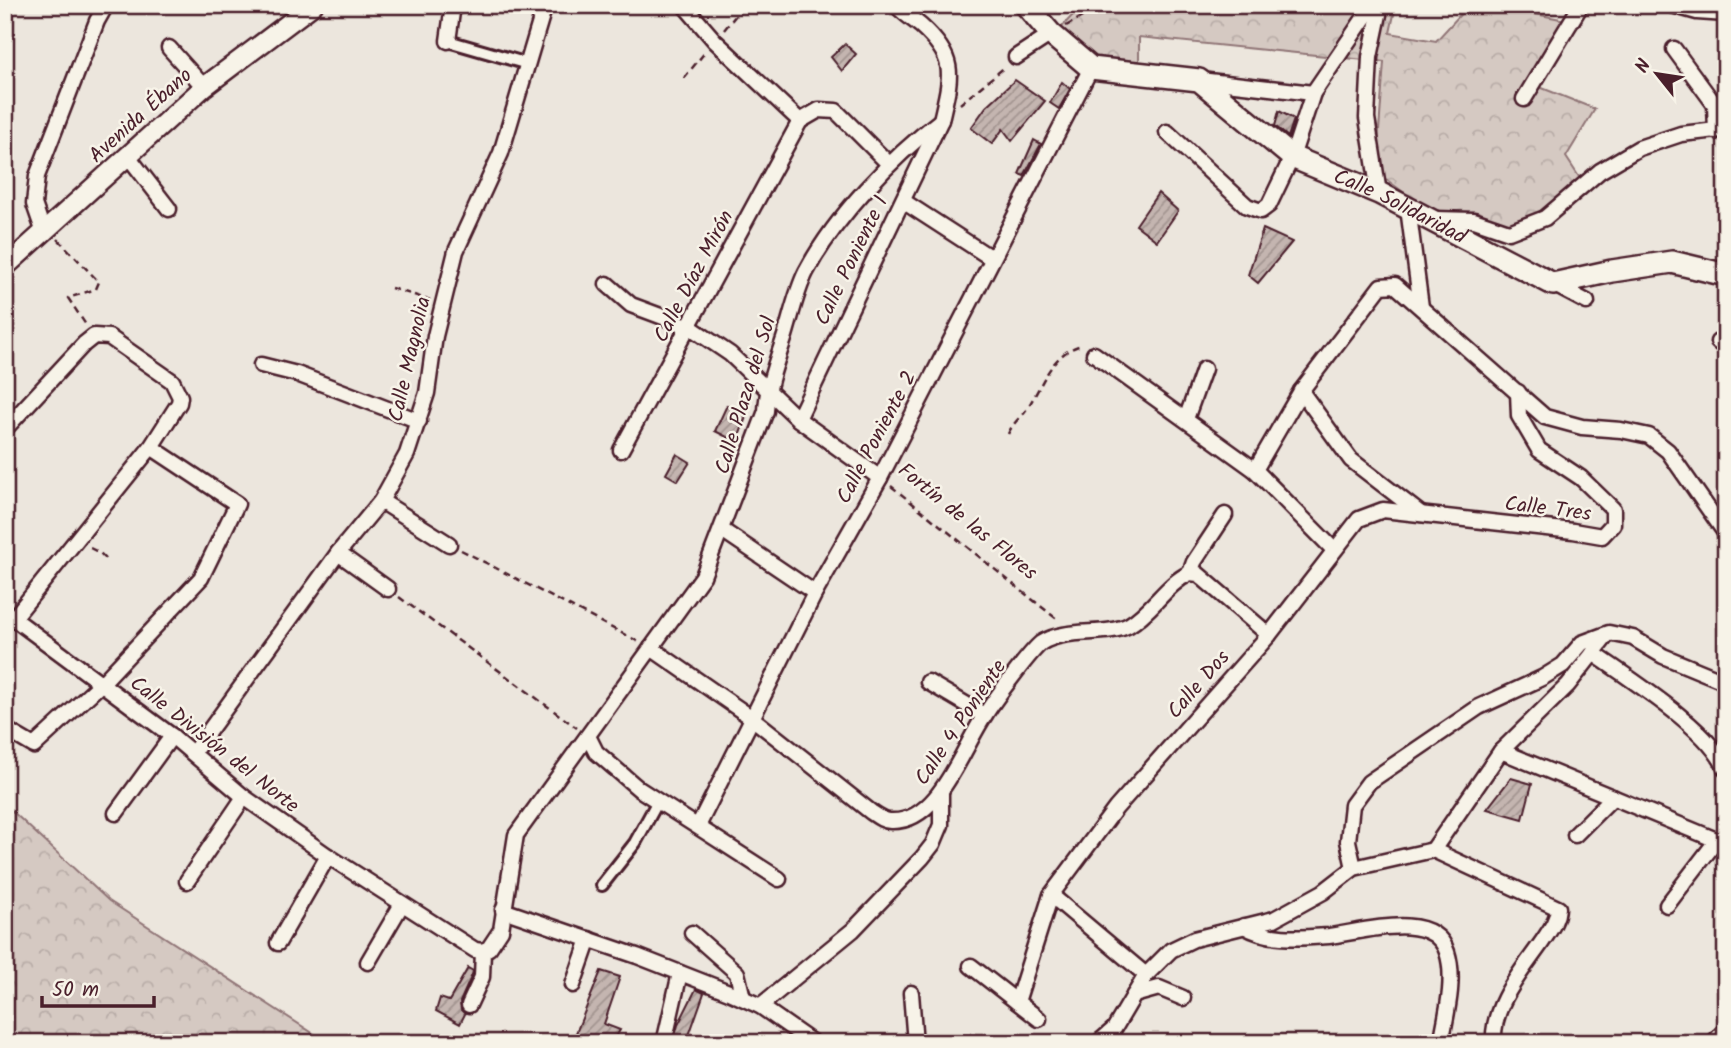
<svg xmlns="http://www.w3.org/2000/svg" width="1731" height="1048" viewBox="0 0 1731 1048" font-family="Kalam,sans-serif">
	<defs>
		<pattern id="forest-crowns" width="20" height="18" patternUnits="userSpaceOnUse" patternTransform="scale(1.75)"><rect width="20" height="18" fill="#d5c9c2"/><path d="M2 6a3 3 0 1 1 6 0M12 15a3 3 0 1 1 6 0" fill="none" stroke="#b8aca7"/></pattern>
		<pattern id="building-hatch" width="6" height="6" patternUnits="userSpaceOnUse" patternTransform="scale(1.75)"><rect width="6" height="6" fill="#c4b5b0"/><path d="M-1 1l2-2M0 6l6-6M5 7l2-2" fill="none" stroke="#a1938f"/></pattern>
	</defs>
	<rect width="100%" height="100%" fill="#ece6dd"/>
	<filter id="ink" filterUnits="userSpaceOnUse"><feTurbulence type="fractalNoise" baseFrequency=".0143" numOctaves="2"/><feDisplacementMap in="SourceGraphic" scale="14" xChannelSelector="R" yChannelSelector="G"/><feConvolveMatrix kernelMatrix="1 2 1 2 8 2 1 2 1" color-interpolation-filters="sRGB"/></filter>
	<g filter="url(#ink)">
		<g fill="url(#forest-crowns)" stroke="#907476" stroke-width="2">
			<path d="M 1082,5 L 1396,5 L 1390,33 L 1436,41 L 1469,5 L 1489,5 L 1581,23 L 1532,84 L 1595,109 L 1566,157 L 1583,183 L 1514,230 L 1440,219 L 1376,172 L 1384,62 L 1139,37 L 1139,79 L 1109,75 L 1060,29 Z"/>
			<path d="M 11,810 L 109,901 L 328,1043 L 5,1043 L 5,818 Z"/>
		</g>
		<g fill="url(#building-hatch)" stroke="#4a1f2b" stroke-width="2">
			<path d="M 845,44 L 856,54 L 842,71 L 831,57 Z"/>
			<path d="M 1015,80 L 1045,101 L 1012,141 L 1003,129 L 992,144 L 971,128 L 986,107 Z"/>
			<path d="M 1062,82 L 1070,89 L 1059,109 L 1050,103 Z"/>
			<path d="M 1279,111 L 1294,119 L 1288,137 L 1275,126 Z"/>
			<path d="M 1034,140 L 1041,144 L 1024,176 L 1019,174 Z"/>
			<path d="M 1158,193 L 1178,211 L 1157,241 L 1136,225 Z"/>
			<path d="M 1263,229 L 1292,242 L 1258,283 L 1248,275 Z"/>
			<path d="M 727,405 L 747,414 L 737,442 L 715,431 Z"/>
			<path d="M 677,454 L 690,462 L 678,481 L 666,474 Z"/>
			<path d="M 1511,778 L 1532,784 L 1523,819 L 1487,809 Z"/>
			<path d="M 468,968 L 473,971 L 472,975 L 460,1002 L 461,1010 L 465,1014 L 460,1024 L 436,1011 L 440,998 L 449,1001 Z"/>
			<path d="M 601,971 L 620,977 L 604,1024 L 620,1030 L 613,1042 L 599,1039 L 597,1043 L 572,1043 Z"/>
			<path d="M 696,989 L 704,993 L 687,1041 L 675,1036 L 678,1025 Z"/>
		</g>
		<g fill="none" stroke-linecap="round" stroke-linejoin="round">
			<defs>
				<g id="pedestrian">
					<path d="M 448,41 L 528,64"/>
					<path d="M 602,885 L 635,843 L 658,801"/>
				</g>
				<g id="minor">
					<path d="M 684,5 L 715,41 L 800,121"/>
					<path d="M 1672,5 L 1697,12 L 1726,14"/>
					<path d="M 448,41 L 453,5"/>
					<path d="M 169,48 L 204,87"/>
					<path d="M 1674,49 L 1715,105 L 1716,131"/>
					<path d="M 1016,57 L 1051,34"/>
					<path d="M 1200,80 L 1313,93"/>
					<path d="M 1524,99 L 1581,5"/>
					<path d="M 800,121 L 819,110 L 836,111 L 889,164"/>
					<path d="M 1167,132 L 1247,206 L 1261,211 L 1269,205 L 1292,157 L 1313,93 L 1373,5"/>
					<path d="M 128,156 L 169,209"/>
					<path d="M 1379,193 L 1367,118 L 1370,57 L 1381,5"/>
					<path d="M 903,201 L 991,258"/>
					<path d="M 1408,208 L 1421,307"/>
					<path d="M 1435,219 L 1474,220 L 1509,232 L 1545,218 L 1600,171 L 1639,148 L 1681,134 L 1726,129"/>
					<path d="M 44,233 L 34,204 L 37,176 L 97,21 L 106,5"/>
					<path d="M 607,284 L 631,305 L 690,327 L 730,354 L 798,419 L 880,478"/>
					<path d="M 1553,284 L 1587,302"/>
					<path d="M 1718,342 L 1726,348"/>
					<path d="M 1094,354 L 1255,470 L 1333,549"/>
					<path d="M 261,365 L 297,374 L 419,421"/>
					<path d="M 1301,391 L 1351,460 L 1421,514"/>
					<path d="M 798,419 L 941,120 C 951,76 958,59 921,26 C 913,19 904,14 896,5"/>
					<path d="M 1186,419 L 1204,369"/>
					<path d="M 5,429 L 84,344 L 94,336 L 109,337 L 172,381 L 180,397 L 179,403 L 151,447 L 13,619"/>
					<path d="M 621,450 L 800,121"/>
					<path d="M 1255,470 L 1301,391 L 1381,286 L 1395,285 L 1545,417 L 1582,427 L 1621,430 L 1649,436 L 1668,451 L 1726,534"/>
					<path d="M 381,501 L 449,544"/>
					<path d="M 722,530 L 815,593"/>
					<path d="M 338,553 L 388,589"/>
					<path d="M 1190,573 L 1198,574 L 1269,635"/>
					<path d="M 1190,573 L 1194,562 L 1225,515"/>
					<path d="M 5,612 L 172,736 L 244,797 L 328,856 L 475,950 L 483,951 L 489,948 L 501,930 L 516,835 L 703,576 L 766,411 C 767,386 776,363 784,339 C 791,317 796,292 806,272 C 835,217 892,157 941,120"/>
					<path d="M 651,648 L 752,718 L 871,812 C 877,816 883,821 890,821 C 939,824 962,748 985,715 C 994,700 1030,652 1041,643 C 1065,627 1106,637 1129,625 C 1153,611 1166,584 1190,573"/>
					<path d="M 1593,653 C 1628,678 1712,730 1726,770"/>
					<path d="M 928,682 L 984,715"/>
					<path d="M 5,729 L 34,746 L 103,682 L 201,578 L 237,504 L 151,447"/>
					<path d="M 588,736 L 596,752 L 639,789 L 779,879"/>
					<path d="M 1501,751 L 1726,844"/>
					<path d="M 193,753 L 338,553 L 381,501 L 407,454 L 427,393 L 435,336 L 456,251 L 501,153 L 545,5"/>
					<path d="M 116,813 L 172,736"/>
					<path d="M 698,826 L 815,593 L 880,478 L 1091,68"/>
					<path d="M 1575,835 L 1613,797"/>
					<path d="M 1433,850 L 1501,751 L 1568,685 L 1608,634"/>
					<path d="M 1354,868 L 1348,841 L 1352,805 L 1369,782 L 1479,707 L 1542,678 L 1563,665 L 1582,643 L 1609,633 L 1633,638 L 1663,656 L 1726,682"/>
					<path d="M 187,881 L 244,797"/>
					<path d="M 1051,895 L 1146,975"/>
					<path d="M 1667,905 L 1717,840"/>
					<path d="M 503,910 L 637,956 L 729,992 L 760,1006 L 813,1043"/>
					<path d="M 1244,926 C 1269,941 1300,938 1329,936 C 1359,933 1433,908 1447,952 C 1456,979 1446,1016 1441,1043"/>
					<path d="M 692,933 L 737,973 L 743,998"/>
					<path d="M 278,943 L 328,856"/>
					<path d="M 368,962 L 402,904"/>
					<path d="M 971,966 L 1039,1019"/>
					<path d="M 573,985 L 589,939"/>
					<path d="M 911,993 L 915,1043"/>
					<path d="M 1134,995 L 1159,988 L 1183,998"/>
					<path d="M 1017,1002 L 1051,895 L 1116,808 L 1269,635 L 1359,519 L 1383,510 L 1573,531 L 1602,536 L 1613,524 L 1613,509 L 1581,478 L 1539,450 L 1519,416 L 1518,392"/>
					<path d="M 469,1005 L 482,977 L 483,951"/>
					<path d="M 760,1006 L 853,930 L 922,858 L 933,844 L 941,825 L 941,791"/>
					<path d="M 664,1043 L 680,973"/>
					<path d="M 1098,1043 L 1114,1029 L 1146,975 L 1171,950 L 1194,939 L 1274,919 L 1323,892 L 1354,868 L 1433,850 L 1558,908 C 1557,922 1549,931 1542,942 C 1522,971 1491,1006 1494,1043"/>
					<path d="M 1713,1043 L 1726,1029"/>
				</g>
				<path id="tertiary" d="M 5,267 L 204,87 L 313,5"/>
				<g id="secondary">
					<path id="s1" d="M 1026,5 L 1051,34 L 1091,68 L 1199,80 L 1292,157 L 1379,193 L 1553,284 L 1612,271 L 1672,262 L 1726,275"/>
				</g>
			</defs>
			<use href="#pedestrian" stroke="#4a1f2b" stroke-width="16"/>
			<use href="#minor" stroke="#4a1f2b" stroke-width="19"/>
			<use href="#tertiary" stroke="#4a1f2b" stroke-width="23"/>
			<use href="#secondary" stroke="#4a1f2b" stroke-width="26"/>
			<g stroke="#4a1f2b" stroke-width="2.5" stroke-dasharray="7 5" stroke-linecap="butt">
				<path d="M 1066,26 L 1103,5"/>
				<path d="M 724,30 L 744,5"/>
				<path d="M 684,78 L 706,51"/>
				<path d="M 960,104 L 1006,66"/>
				<path d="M 58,239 L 99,282 L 96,289 L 68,298 L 86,325"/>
				<path d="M 391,288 L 430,300"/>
				<path d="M 1008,434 C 1013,422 1022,417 1028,407 C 1043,384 1052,352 1082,345"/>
				<path d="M 891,486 L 1058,620"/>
				<path d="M 90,548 L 100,553 L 107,560"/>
				<path d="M 461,550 L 639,642"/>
				<path d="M 399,597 L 577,728"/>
			</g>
			<use href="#pedestrian" stroke="#f7f3e8" stroke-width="10"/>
			<use href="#minor" stroke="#f7f3e8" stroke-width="14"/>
			<use href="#tertiary" stroke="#f7f3e8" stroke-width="18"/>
			<use href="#secondary" stroke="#f7f3e8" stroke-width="21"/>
		</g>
	</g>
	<g text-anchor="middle" stroke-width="5" stroke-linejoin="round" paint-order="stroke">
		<g font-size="21" fill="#4a1f2b" stroke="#f7f3e8">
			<text transform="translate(140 115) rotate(-42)" y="7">Avenida Ébano</text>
			<text dy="7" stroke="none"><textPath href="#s1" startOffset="439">Calle Solidaridad</textPath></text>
			<text transform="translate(851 260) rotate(-64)" y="7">Calle Poniente 1</text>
			<text transform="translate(693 276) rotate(-62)" y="7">Calle Díaz Mirón</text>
			<text transform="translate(409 359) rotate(-77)" y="7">Calle Magnolia</text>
			<text transform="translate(745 395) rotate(-73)" y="7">Calle Plaza del Sol</text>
			<text transform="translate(876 437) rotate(-62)" y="7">Calle Poniente 2</text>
			<text transform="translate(1548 508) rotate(7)" y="7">Calle Tres</text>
			<text transform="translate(968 521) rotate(39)" y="7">Fortín de las Flores</text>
			<text transform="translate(1198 684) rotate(-49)" y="7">Calle Dos</text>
			<text transform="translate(960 722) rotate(-56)" y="7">Calle 4 Poniente</text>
			<text transform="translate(215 744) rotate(38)" y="7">Calle División del Norte</text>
		</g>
	</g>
	<rect width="1731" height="1048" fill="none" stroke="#f7f3e8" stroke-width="28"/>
	<rect x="14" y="14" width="1703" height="1020" fill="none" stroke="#4a1f2b" stroke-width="2.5" filter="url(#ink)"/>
	<g transform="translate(1657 74) rotate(300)" stroke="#f7f3e8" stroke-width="5" paint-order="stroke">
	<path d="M0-5L12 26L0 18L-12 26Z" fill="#4a1f2b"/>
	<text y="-10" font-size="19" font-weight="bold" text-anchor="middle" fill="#4a1f2b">N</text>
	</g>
	<path d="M42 996v10h112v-10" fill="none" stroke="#4a1f2b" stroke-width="3.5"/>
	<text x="52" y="996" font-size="21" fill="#4a1f2b" stroke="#f7f3e8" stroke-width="5" paint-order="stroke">50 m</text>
</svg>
